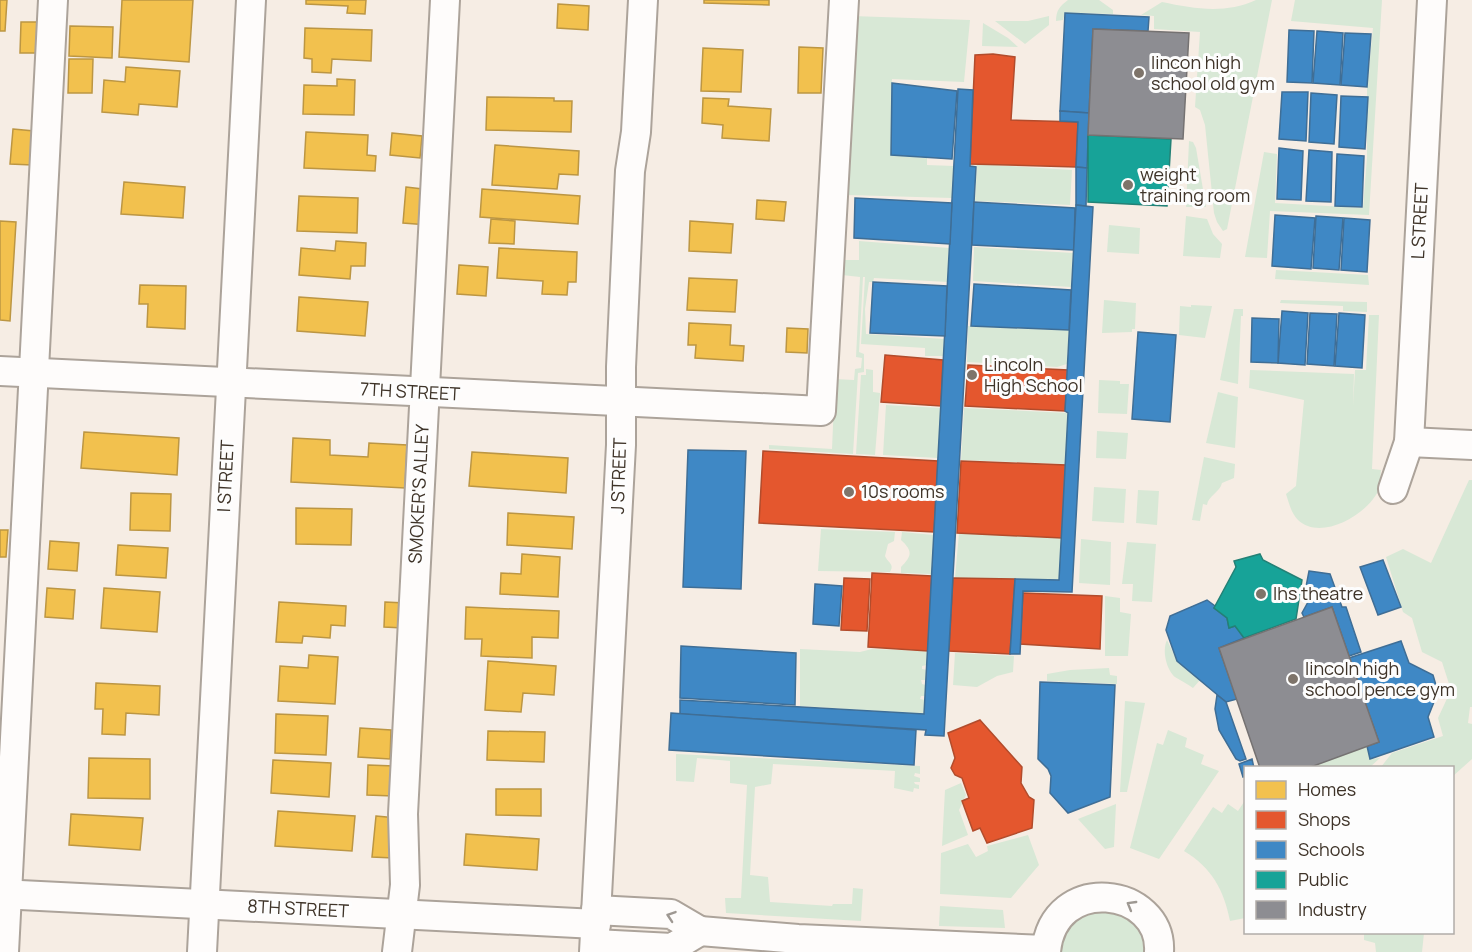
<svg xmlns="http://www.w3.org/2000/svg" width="1472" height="952" viewBox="0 0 1472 952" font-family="Manrope,sans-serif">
	<rect width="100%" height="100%" fill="#f6ede4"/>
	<g fill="#d8e8d6">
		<path d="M 1068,0 L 1099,0 L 1113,10 L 1113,14 L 1065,13 L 1063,20 L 1056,21 C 1056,10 1060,6 1068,0 Z"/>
		<path d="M 1256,0 L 1272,0 L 1227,229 L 1223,231 L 1217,222 L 1214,213 L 1205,125 L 1200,110 L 1195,107 L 1200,32 L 1154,29 L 1154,16 L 1141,15 L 1162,2 C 1195,9 1225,14 1256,0 Z"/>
		<path d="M 1295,0 L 1382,0 L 1369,215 L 1270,211 L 1267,258 L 1245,257 L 1264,152 L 1277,154 L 1275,203 L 1363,208 L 1367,157 L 1367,87 L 1373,28 L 1291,21 Z"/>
		<path d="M 852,16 L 970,20 L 964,82 L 892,79 L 891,155 L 927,158 L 927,165 L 954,166 L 952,198 L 847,195 Z"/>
		<path d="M 1049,16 L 1049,25 L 1025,44 L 995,21 L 1028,21 Z"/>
		<path d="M 983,23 L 1008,38 L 1018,47 L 982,46 Z"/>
		<path d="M 1189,141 L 1193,142 L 1196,148 L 1206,207 L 1186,207 Z"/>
		<path d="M 977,164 L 1072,170 L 1070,205 L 975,201 Z"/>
		<path d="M 1186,216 L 1207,219 L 1213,234 L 1222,244 L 1220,258 L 1183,256 Z"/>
		<path d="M 1109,225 L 1140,228 L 1139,254 L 1107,252 Z"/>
		<path d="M 859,241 L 949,248 L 948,282 L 874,278 L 873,282 L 869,282 L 865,309 L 866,334 L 945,339 L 943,356 L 925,356 L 925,348 L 861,344 L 865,277 L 863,277 L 859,352 L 864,354 L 864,372 L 858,373 L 853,454 L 769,449 L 769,445 L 832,449 L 835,379 L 854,380 L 855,369 L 861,368 L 862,358 L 856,357 L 860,277 L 842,275 L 843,260 L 859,260 Z"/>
		<path d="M 974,247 L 1073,253 L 1071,287 L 973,281 Z"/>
		<path d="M 1276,270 L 1368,275 L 1369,285 L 1275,279 Z"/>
		<path d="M 1104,300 L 1136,303 L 1135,329 L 1132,329 L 1132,332 L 1102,333 Z"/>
		<path d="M 1281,300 L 1367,302 L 1367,312 L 1343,311 L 1343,306 L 1280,303 Z"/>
		<path d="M 1191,305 L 1212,306 L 1205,338 L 1179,335 L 1180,306 L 1191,307 Z"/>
		<path d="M 1234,309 L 1243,309 L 1243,316 L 1241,316 L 1238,384 L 1220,380 Z"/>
		<path d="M 1369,315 L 1379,315 L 1372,469 L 1381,470 C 1380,476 1381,483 1379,489 C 1369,514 1321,542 1298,520 C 1291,513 1289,503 1286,494 L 1296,486 L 1304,400 L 1249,388 L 1250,370 L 1354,374 L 1353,406 L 1355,370 L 1366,370 Z"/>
		<path d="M 968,326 L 1069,330 L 1067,364 L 1057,367 L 967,362 Z"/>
		<path d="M 866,369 L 873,370 L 873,392 L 880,393 L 875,455 L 856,454 L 861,375 L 866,375 Z"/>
		<path d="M 1099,380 L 1120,381 L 1120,384 L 1129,384 L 1127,414 L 1098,413 Z"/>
		<path d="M 1218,392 L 1238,397 L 1235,448 L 1206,443 Z"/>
		<path d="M 886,405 L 941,408 L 938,458 L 883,455 Z"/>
		<path d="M 964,408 L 1068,413 L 1066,464 L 961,460 Z"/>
		<path d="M 1097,431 L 1128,433 L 1126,459 L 1096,458 Z"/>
		<path d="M 1204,457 L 1235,464 L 1234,478 L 1222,483 C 1220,492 1208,496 1207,505 L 1203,504 L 1200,521 L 1192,520 Z"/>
		<path d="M 1469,480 L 1472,480 L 1472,707 L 1470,707 L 1468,723 L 1472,724 L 1472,759 L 1453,776 L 1452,768 L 1381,767 L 1392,753 L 1443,736 L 1438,718 L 1451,690 L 1442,662 L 1422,652 L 1412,618 L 1403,612 L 1386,557 L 1403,549 L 1431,563 Z"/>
		<path d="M 1094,487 L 1126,489 L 1124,523 L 1092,521 Z"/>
		<path d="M 1138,490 L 1159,491 L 1157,525 L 1136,523 Z"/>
		<path d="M 821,529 L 895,532 L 894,541 L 888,544 L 885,556 C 888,563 895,564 890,572 L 818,571 Z"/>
		<path d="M 902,532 L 934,535 L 932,574 L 901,573 L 901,567 C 912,556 913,551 901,540 Z"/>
		<path d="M 959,533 L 1062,538 L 1059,580 L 955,578 Z"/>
		<path d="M 1081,539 L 1111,542 L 1110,585 L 1079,583 Z"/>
		<path d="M 1127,542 L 1156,544 L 1152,602 L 1132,601 L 1133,584 L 1122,584 Z"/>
		<path d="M 1105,596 L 1120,598 L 1120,612 L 1131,614 L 1128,656 L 1105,656 Z"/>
		<path d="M 1167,640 L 1177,661 L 1200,680 L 1193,688 C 1188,684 1181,681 1175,677 C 1166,669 1162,650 1167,640 Z"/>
		<path d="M 800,649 L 860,652 L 872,649 L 928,651 L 927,665 L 922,666 L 922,669 L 927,670 L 926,680 L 921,680 L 922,684 L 926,685 L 925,696 L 921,696 L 920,699 L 925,700 L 924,714 L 800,706 Z"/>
		<path d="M 955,653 L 1014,656 L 1013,672 L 997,676 L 977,687 L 953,685 Z"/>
		<path d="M 1109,668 L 1110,675 L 1117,676 L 1117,684 L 1047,681 L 1047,674 L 1070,670 Z"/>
		<path d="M 1125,701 L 1145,703 L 1127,792 L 1120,792 Z"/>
		<path d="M 1168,730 L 1187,738 L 1185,747 L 1204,755 L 1201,764 L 1219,771 L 1159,859 L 1130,848 L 1157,743 L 1163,745 Z"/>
		<path d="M 1367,746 L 1371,759 L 1380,758 L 1370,767 L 1308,768 Z"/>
		<path d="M 676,754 L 920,766 L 920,774 L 915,773 L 914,776 L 920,778 L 920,782 L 914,782 L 915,784 L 919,785 L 919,789 L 914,788 L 913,792 L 894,788 L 895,771 L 773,764 L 771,784 L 755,787 L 750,875 L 768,877 L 770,902 L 832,906 L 833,904 L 852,904 L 853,888 L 863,889 L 861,921 L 726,913 L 725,898 L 741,898 L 747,785 L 730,783 L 730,761 L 697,758 L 694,782 L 676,781 Z"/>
		<path d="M 961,783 L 966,795 L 959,810 L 968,835 L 942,846 L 945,790 Z"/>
		<path d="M 1244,802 L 1246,803 L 1245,918 L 1230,921 C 1224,890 1212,868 1184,851 L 1213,807 L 1222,813 L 1228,804 L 1238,811 Z"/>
		<path d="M 1116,804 L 1114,847 L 1105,849 L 1078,819 Z"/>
		<path d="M 1028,835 L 1039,865 L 1011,898 L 940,894 L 941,853 L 968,844 L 976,857 L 988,851 L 987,846 Z"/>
		<path d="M 940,906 L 1003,910 L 1005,928 L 939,926 Z"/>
		<path d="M 1100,908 C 1131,918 1139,918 1146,952 L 1060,952 C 1066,920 1073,922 1100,908 Z"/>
		<path d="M 1364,933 L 1424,933 L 1422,952 L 1376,952 L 1375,943 L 1364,940 Z"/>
	</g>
	<g fill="#f2c14e" stroke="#bc9643" stroke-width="1.5">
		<path d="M 0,0 L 7,0 L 5,31 L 0,31 Z"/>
		<path d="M 122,0 L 193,0 L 189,62 L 119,57 Z"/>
		<path d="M 306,0 L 366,0 L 365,14 L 347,13 L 348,6 L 306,4 Z"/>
		<path d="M 704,0 L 769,0 L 769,5 L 704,3 Z"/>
		<path d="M 558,4 L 589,6 L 588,30 L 557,28 Z"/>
		<path d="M 21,22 L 43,22 L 42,53 L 20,53 Z"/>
		<path d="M 70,26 L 113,27 L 112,58 L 69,56 Z"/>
		<path d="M 305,28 L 372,30 L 371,61 L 332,59 L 331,73 L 312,72 L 312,59 L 304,58 Z"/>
		<path d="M 799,47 L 823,48 L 821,93 L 798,93 Z"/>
		<path d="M 703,48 L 743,50 L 741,92 L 701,91 Z"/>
		<path d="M 69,59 L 93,59 L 92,93 L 68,93 Z"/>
		<path d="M 126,67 L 180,71 L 177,107 L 139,104 L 138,115 L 102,112 L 104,80 L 125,82 Z"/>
		<path d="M 337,79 L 355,80 L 354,115 L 303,114 L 304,85 L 337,86 Z"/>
		<path d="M 487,97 L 554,98 L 554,101 L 572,101 L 571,132 L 486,130 Z"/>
		<path d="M 703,98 L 729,99 L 728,106 L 771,109 L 769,141 L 722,138 L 723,125 L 702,123 Z"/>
		<path d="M 13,129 L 34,131 L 32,165 L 10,164 Z"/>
		<path d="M 306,132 L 368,135 L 367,155 L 376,156 L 375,171 L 304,168 Z"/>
		<path d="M 392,133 L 422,136 L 420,158 L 390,155 Z"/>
		<path d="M 495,145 L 579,151 L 578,175 L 559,174 L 557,189 L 492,185 Z"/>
		<path d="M 124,182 L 185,187 L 183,218 L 121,214 Z"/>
		<path d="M 406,187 L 431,190 L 428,225 L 403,223 Z"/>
		<path d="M 482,189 L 580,196 L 578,224 L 480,217 Z"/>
		<path d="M 299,196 L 358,198 L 357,233 L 297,231 Z"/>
		<path d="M 757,200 L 786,202 L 784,221 L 756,219 Z"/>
		<path d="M 491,219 L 515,221 L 514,244 L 489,243 Z"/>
		<path d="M 0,221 L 16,222 L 10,321 L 0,320 Z"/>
		<path d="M 690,221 L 733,224 L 731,253 L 689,251 Z"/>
		<path d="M 336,241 L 366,243 L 365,266 L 351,266 L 350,279 L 299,275 L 301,248 L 335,251 Z"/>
		<path d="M 499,248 L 577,252 L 576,282 L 568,282 L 567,295 L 542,294 L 543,281 L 497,278 Z"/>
		<path d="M 459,265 L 488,267 L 486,296 L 457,294 Z"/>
		<path d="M 689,278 L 737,280 L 735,312 L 687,310 Z"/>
		<path d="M 140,285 L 186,286 L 185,329 L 147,327 L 148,304 L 139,304 Z"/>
		<path d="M 299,297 L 368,302 L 365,336 L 297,331 Z"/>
		<path d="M 689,323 L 731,325 L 730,345 L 744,346 L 743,361 L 695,358 L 696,345 L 688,345 Z"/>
		<path d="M 787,328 L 808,329 L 807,353 L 786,352 Z"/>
		<path d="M 84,432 L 179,438 L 177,475 L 81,468 Z"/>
		<path d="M 293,438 L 330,440 L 330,455 L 368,457 L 369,443 L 407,445 L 405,488 L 291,482 Z"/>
		<path d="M 472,452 L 568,458 L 566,493 L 469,486 Z"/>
		<path d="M 131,493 L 171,494 L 170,531 L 130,530 Z"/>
		<path d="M 296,508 L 352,509 L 351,545 L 296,544 Z"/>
		<path d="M 508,513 L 574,517 L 572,549 L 507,545 Z"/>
		<path d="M 0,530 L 8,530 L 6,557 L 0,557 Z"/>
		<path d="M 50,541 L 79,543 L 77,571 L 48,569 Z"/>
		<path d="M 118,545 L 168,548 L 166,578 L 116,575 Z"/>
		<path d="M 522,554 L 560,557 L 558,597 L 500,594 L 501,573 L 521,574 Z"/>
		<path d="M 47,588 L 75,590 L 73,619 L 45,617 Z"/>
		<path d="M 104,588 L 160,592 L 157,632 L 101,628 Z"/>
		<path d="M 279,602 L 346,606 L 345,626 L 331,625 L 330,638 L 303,636 L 302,643 L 276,642 Z"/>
		<path d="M 385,602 L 405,603 L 403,628 L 384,627 Z"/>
		<path d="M 466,607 L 559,611 L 558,638 L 532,637 L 532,658 L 481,656 L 482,639 L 465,639 Z"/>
		<path d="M 309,655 L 338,657 L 335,704 L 278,701 L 280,666 L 308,668 Z"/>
		<path d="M 488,661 L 556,666 L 554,695 L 523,693 L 521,712 L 485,710 Z"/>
		<path d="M 96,683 L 160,686 L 159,715 L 126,713 L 125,735 L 102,734 L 103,709 L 95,709 Z"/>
		<path d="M 276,714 L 328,716 L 326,755 L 275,753 Z"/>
		<path d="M 360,728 L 391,730 L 390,759 L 358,757 Z"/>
		<path d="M 488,731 L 545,732 L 544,762 L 487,760 Z"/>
		<path d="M 89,758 L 150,759 L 150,799 L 88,798 Z"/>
		<path d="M 273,760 L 331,763 L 329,797 L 271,793 Z"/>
		<path d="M 368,765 L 394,766 L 393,796 L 367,795 Z"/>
		<path d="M 496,789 L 541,789 L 541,816 L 496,815 Z"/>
		<path d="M 278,811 L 355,816 L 352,851 L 275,846 Z"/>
		<path d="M 71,814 L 143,818 L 140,850 L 69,845 Z"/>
		<path d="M 376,816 L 397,818 L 393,858 L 372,857 Z"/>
		<path d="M 466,834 L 539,839 L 537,870 L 464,865 Z"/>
	</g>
	<g fill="#e4572e" stroke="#b24c2c" stroke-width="1.5">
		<path d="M 993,54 L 1015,57 L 1011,120 L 1078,122 L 1076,167 L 970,164 L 975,55 Z"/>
		<path d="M 885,355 L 943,360 L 941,406 L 881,402 Z"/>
		<path d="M 968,365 L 1068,370 L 1065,411 L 965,406 Z"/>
		<path d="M 763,451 L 938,461 L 934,532 L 759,523 Z"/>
		<path d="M 961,461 L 1066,465 L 1062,538 L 957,533 Z"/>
		<path d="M 872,573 L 932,576 L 928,651 L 868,647 Z"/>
		<path d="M 844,578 L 870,579 L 867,631 L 841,630 Z"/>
		<path d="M 953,578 L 1015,579 L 1010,654 L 949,651 Z"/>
		<path d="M 1023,593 L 1102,596 L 1100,649 L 1020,644 Z"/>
		<path d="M 980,720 L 1022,767 L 1021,783 L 1029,797 L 1034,800 L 1032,828 L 987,843 L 980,828 L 973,831 L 962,801 L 969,798 L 962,778 L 955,775 L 951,768 L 955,758 L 948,733 Z"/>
	</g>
	<g fill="#3f88c5" stroke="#3f6e96" stroke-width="1.5">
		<path d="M 1065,13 L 1149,17 L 1148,31 L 1093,29 L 1089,113 L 1060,111 Z"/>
		<path d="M 1289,30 L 1314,31 L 1312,83 L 1287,82 Z"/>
		<path d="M 1317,31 L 1343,33 L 1340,85 L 1313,83 Z"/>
		<path d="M 1345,33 L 1371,34 L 1367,87 L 1341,85 Z"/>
		<path d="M 892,83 L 957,91 L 952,159 L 891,155 Z"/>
		<path d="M 958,89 L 973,90 L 970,166 L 976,167 L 944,736 L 925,735 L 926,730 L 680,714 L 680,700 L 924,714 Z"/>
		<path d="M 1282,92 L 1308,92 L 1306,141 L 1279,139 Z"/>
		<path d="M 1311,93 L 1337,95 L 1334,144 L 1309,142 Z"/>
		<path d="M 1341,96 L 1368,97 L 1365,149 L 1339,147 Z"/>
		<path d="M 1060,111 L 1089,113 L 1087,168 L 1076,167 L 1078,122 L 1060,121 Z"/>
		<path d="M 1279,148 L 1303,151 L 1301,200 L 1277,199 Z"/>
		<path d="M 1309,150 L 1332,152 L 1331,202 L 1306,201 Z"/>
		<path d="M 1337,154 L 1364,156 L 1362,207 L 1335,206 Z"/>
		<path d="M 1076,167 L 1087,168 L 1086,206 L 1076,205 Z"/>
		<path d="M 855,198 L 952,203 L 950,244 L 854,238 Z"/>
		<path d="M 974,202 L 1075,208 L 1074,250 L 972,245 Z"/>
		<path d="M 1076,205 L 1093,207 L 1072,592 L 1023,591 L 1020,654 L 1010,654 L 1015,579 L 1059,580 L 1068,413 L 1065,411 Z"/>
		<path d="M 1275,215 L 1315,218 L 1311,269 L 1272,266 Z"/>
		<path d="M 1316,216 L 1343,218 L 1339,270 L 1313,268 Z"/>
		<path d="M 1344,218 L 1370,220 L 1367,272 L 1341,270 Z"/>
		<path d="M 873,282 L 947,286 L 945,336 L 870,333 Z"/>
		<path d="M 974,284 L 1071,290 L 1069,330 L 971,326 Z"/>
		<path d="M 1282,311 L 1308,313 L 1305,365 L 1278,363 Z"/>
		<path d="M 1310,313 L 1337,314 L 1334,366 L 1307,364 Z"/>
		<path d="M 1339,313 L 1365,315 L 1362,368 L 1335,366 Z"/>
		<path d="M 1252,318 L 1279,319 L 1278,363 L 1251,362 Z"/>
		<path d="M 1138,332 L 1176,335 L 1170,422 L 1132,419 Z"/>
		<path d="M 688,450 L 746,451 L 741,589 L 683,587 Z"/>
		<path d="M 1383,560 L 1401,607 L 1378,615 L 1360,567 Z"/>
		<path d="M 1309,571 L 1330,574 L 1342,607 L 1346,607 L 1361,652 L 1349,656 L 1332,607 L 1304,617 L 1302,613 L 1308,602 L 1305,592 Z"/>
		<path d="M 815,584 L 842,586 L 839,626 L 813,624 Z"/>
		<path d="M 1207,600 L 1215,606 L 1214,608 L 1227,618 L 1229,628 L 1235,626 L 1243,634 L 1244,638 L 1219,648 L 1237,699 L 1226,702 L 1177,661 L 1166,630 L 1170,616 Z"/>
		<path d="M 1401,641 L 1409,663 L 1433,675 L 1438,692 L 1428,717 L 1434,737 L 1370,759 L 1367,746 L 1379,742 L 1349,658 Z"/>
		<path d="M 681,646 L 796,653 L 795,705 L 680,698 Z"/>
		<path d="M 1040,682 L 1115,685 L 1110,797 L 1068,813 L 1050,793 L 1051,776 L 1048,769 L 1038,759 Z"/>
		<path d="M 1217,695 L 1226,702 L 1246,759 L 1240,761 L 1236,759 L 1219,730 L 1215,709 Z"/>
		<path d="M 671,713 L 916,730 L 914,765 L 669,750 Z"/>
		<path d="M 1252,759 L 1254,768 L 1246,768 L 1246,776 L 1243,777 L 1239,764 Z"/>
	</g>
	<g fill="#17a398" stroke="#238176" stroke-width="1.5">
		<path d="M 1088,135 L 1171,139 L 1167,206 L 1088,202 Z"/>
		<path d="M 1260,554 L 1263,560 L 1302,580 L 1296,619 L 1244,638 L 1235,626 L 1229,628 L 1227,618 L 1214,608 L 1236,567 L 1234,561 Z"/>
	</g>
	<g fill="#8d8d92" stroke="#757272" stroke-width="1.5">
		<path d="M 1093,29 L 1189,33 L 1183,139 L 1088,135 Z"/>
		<path d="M 1332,607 L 1379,742 L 1308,768 L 1260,768 L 1219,648 Z"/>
	</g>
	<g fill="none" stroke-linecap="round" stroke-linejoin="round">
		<defs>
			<g id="minor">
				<path d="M 0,371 L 821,411 L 844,0"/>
				<path d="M 1409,442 L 1472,445"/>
				<path d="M 1393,489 L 1409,442 L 1432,0"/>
				<path d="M 0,894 L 596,924"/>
				<path d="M 700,931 L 798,939 L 1045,950"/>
				<path d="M 595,944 L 672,948 L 700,931 L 671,914 L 596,910"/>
				<path d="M 4,952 L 53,0"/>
				<path d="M 202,952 L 251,0"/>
				<path d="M 397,952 L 405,885 L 403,814 L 445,0"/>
				<path d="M 594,952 L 621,445 L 621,367 L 630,171 L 636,132 L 643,0"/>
				<path d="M 1046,952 C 1053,872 1163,887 1159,952"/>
			</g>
		</defs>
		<use href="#minor" stroke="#aca39a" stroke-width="32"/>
		<use href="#minor" stroke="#fefcfb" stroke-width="28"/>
	</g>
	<defs><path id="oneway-chevron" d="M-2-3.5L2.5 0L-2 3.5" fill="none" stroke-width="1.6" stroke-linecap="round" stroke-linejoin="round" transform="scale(1.5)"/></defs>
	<g stroke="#9e9892">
		<use href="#oneway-chevron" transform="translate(1131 905) rotate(-150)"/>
		<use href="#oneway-chevron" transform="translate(671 916) rotate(-161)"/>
	</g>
	<g fill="#7e746a" stroke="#fdfdfd" stroke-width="2">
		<circle cx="1139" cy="73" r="6"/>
		<circle cx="1128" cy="185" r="6"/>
		<circle cx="972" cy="375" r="6"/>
		<circle cx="849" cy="492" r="6"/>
		<circle cx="1261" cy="594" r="6"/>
		<circle cx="1293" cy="679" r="6"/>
	</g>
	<g text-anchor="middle" stroke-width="6" stroke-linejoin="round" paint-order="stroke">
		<g font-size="18" fill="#3e3328" stroke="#fdfdfd" text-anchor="start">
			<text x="1151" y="69">lincon high<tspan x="1151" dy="21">school old gym</tspan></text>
			<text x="1140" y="181">weight<tspan x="1140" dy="21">training room</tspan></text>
			<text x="984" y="371">Lincoln<tspan x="984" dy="21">High School</tspan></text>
			<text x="861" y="498">10s rooms</text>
			<text x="1273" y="600">lhs theatre</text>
			<text x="1305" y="675">lincoln high<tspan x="1305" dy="21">school pence gym</tspan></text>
		</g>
		<g font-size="18" fill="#3e3328" stroke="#fdfdfd">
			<text transform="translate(1420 221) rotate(-87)" y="6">L STREET</text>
			<text transform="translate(410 392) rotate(3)" y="6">7TH STREET</text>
			<text transform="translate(226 476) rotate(-87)" y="6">I STREET</text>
			<text transform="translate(619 476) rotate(-88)" y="6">J STREET</text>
			<text transform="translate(419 494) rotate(-87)" y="6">SMOKER'S ALLEY</text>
			<text transform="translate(298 909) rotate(3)" y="6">8TH STREET</text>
		</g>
	</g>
	<rect x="1244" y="766" width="210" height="168" fill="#fdfdfd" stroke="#b1aca8" stroke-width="1.5"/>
	<rect x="1256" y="781" width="30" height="18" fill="#f2c14e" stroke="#b1aca8" stroke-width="1.5"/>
	<text x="1298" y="796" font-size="18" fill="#3e3328">Homes</text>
	<rect x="1256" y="811" width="30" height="18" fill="#e4572e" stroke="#b1aca8" stroke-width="1.5"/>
	<text x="1298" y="826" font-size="18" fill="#3e3328">Shops</text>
	<rect x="1256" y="841" width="30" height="18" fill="#3f88c5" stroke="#b1aca8" stroke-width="1.5"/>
	<text x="1298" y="856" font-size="18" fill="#3e3328">Schools</text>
	<rect x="1256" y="871" width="30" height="18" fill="#17a398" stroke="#b1aca8" stroke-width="1.5"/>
	<text x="1298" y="886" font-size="18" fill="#3e3328">Public</text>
	<rect x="1256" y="901" width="30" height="18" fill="#8d8d92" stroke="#b1aca8" stroke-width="1.5"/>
	<text x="1298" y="916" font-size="18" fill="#3e3328">Industry</text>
</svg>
